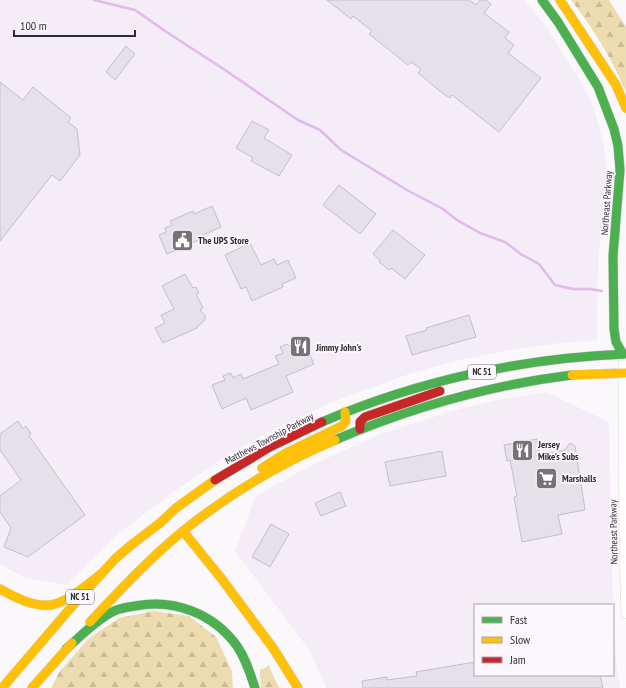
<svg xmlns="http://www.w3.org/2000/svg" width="626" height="688" viewBox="0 0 626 688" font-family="'PT Sans Narrow',sans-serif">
	<defs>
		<pattern id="forest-firs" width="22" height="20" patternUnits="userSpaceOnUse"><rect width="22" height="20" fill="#ecdcb0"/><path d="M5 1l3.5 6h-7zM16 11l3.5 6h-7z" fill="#cbbd98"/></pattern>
	</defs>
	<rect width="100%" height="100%" fill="#fbf8fc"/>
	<g fill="#f4ecf6">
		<path d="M 0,0 L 525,0 L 547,28 L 581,82 L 593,106 L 604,145 L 608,185 L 598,262 L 597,340 L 560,343 L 509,350 L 460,360 L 412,373 L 332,402 L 261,436 L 216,463 L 172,493 L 118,534 L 67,585 L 25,578 L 0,564 Z"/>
		<path d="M 546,392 L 609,422 L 613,605 L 475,605 L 475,675 L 613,675 L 613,622 L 617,668 L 620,688 L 327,688 L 307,647 L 235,551 L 256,496 L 310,466 L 378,435 L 449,412 L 497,400 Z"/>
	</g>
	<g fill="url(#forest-firs)">
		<path d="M 571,0 L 609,0 L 626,27 L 626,92 C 612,59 593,28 571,0 Z"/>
		<path d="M 153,611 L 189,616 L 216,637 L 232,671 L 233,688 L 52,688 L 52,686 L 60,671 L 88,639 L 119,618 Z"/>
		<path d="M 269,666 L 279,688 L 261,688 L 260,670 Z"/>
	</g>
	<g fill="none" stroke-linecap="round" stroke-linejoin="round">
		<path stroke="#e0b9ed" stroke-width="2.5" d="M 94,0 L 135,10 L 165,31 L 222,68 L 298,120 L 320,130 L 341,150 L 407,190 L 443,209 L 457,220 L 480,233 L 505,242 L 522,255 L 530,259 L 539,264 L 555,285 L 573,289 L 590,289 L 602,291"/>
	</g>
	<g fill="#e6e0e9" stroke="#c3c1c4">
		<path d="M 327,0 L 469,0 L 476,5 L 480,0 L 486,0 L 491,4 L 484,13 L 509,32 L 505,38 L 514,45 L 508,53 L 541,78 L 499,132 L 452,95 L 450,98 L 441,92 L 418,73 L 421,69 L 411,62 L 408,65 L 369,34 L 372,31 L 353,16 L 351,19 Z"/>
		<path d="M 126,46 L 135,54 L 115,80 L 106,72 Z"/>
		<path d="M 0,82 L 23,100 L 33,87 L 71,118 L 68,122 L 77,129 L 80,155 L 60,181 L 52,175 L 0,241 Z"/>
		<path d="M 252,121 L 269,130 L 264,138 L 292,155 L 279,176 L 251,161 L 253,158 L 236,148 Z"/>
		<path d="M 339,185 L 376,214 L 360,234 L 323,205 Z"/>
		<path d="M 212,206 L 221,227 L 198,237 L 199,240 L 167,254 L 159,235 L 166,232 L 165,228 L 172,225 L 170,221 L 193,211 L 194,214 Z"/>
		<path d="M 393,230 L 425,255 L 405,279 L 391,268 L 389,270 L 379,262 L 380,260 L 373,254 Z"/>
		<path d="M 250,243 L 261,265 L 274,259 L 277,265 L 288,260 L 296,278 L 282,284 L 283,287 L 252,301 L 246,287 L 241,289 L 225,255 Z"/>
		<path d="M 185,274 L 193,288 L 196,287 L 199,293 L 196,294 L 203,308 L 200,310 L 205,315 L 205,320 L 197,327 L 197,328 L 163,343 L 155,328 L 165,323 L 161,315 L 174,309 L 162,286 Z"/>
		<path d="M 469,315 L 476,337 L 412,355 L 406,336 L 427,330 L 426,328 Z"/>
		<path d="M 303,340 L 314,364 L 286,376 L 293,392 L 251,410 L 246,398 L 222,409 L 212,385 L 225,380 L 223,376 L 231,373 L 233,378 L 241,374 L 243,379 L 279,364 L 275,356 L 283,353 L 280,347 L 287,344 L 289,346 Z"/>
		<path d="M 18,421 L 23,429 L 26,426 L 31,434 L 29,436 L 85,515 L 28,557 L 4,547 L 11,528 L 0,512 L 0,496 L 21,480 L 0,450 L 0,434 Z"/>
		<path d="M 537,439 L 540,455 L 565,450 L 570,443 L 575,446 L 585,510 L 558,515 L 562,534 L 522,542 L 514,497 L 517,496 L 510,460 L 507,461 L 504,445 Z"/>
		<path d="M 442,451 L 446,476 L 390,486 L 385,462 Z"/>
		<path d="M 340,492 L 346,506 L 321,516 L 315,503 Z"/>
		<path d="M 271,524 L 289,534 L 270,567 L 252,557 Z"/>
		<path d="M 475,662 L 475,675 L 600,675 L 603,688 L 363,688 L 362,681 L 387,677 L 387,680 L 417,676 L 416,672 Z"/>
	</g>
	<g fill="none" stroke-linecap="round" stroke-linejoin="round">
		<defs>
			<path id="street" d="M 623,354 L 624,554 L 626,614"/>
			<g id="fast">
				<path d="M 542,0 L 558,22 L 598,87 L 614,129 L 618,146 L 620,170 L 613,256 L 614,329 L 616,342 L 623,354"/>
				<path d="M 322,422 C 417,381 522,358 626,354"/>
				<path d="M 335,440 C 410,408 490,385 572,375"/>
				<path d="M 66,649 C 81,636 96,620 114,611 C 121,608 128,607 135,606 C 174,598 214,614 237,646 C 246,659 250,673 255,688"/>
			</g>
			<g id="slow">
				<path d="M 560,0 L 616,85 L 626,108"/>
				<path d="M 572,375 L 626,373"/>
				<path d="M 262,468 L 286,453 L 342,426 L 346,421 L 345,412"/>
				<path d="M 183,531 L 221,578 L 273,648 L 298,688"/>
				<path d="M 0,589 C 50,617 59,607 101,574"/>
				<path d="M 90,622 C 120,590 150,558 183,531 C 229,494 281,463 335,440"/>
				<path d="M 2,688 L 74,604 L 115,559 L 130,546 L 160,523 L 176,508 L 215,480"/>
				<path d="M 32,688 L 72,643"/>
			</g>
			<g id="jam">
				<path d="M 360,429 L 360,422 L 365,417 L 440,391"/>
				<path d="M 215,480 L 270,447 L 322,422"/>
			</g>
		</defs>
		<use href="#street" stroke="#d8d5d8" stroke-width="10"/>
		<use href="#fast" stroke="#d8d5d8" stroke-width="10"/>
		<use href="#slow" stroke="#d8d5d8" stroke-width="10"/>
		<use href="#jam" stroke="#d8d5d8" stroke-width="10"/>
		<use href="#street" stroke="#fefeff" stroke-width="9"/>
		<use href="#fast" stroke="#4caf50" stroke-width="9"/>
		<use href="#slow" stroke="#ffc107" stroke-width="9"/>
		<use href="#jam" stroke="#c62828" stroke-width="9"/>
	</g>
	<defs>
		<symbol id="civic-square" viewBox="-11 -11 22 22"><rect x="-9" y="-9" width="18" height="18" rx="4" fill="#767377" stroke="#fcf6fe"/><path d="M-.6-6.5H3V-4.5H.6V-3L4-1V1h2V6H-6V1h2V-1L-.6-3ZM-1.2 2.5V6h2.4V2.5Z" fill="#fff"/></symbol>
		<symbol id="restaurant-square" viewBox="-11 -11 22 22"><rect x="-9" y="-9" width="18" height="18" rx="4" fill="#767377" stroke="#fcf6fe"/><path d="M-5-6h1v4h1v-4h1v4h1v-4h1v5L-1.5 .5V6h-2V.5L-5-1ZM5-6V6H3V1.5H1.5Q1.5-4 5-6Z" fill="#fff"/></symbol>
		<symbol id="supermarket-square" viewBox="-11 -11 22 22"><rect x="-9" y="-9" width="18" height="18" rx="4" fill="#767377" stroke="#fcf6fe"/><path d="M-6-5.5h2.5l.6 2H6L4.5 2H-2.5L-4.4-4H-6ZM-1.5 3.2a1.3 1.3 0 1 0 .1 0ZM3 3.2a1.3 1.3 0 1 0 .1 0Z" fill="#fff"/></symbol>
	</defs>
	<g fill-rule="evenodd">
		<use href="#civic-square" x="170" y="228" width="25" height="25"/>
		<use href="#restaurant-square" x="288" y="334" width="25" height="25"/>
		<use href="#restaurant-square" x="510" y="438" width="25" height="25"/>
		<use href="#supermarket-square" x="534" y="466" width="25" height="25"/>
	</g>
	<g text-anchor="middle" stroke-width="3.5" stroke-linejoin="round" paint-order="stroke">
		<g fill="#fcf6fe" stroke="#6c696d" stroke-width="1">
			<rect x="468" y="365" width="28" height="14" rx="3"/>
			<rect x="66" y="590" width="28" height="14" rx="3"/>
		</g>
		<g font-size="9" font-weight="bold" fill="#2e2c2f">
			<text x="482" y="375">NC 51</text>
			<text x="80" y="600">NC 51</text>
		</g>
		<g font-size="10" fill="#2e2c2f" stroke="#fcf6fe">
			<text transform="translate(606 203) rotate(-86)" y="4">Northeast Parkway</text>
			<text transform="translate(269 438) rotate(-28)" y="4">Matthews Township Parkway</text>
			<text transform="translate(613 532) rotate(-91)" y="4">Northeast Parkway</text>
		</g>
		<g font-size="10" font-weight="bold" fill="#2e2c2f" stroke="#fcf6fe" text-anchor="start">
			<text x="198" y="244">The UPS Store</text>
			<text x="316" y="351">Jimmy John's</text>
			<text x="538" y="448">Jersey<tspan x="538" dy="12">Mike's Subs</tspan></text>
			<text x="562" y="482">Marshalls</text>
		</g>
	</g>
	<rect x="474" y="604" width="140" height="72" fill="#fcf6fe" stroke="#aaa5ab"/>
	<rect x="482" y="617" width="20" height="6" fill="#4caf50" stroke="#aaa5ab"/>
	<text x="510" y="624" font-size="12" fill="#2e2c2f">Fast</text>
	<rect x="482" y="637" width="20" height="6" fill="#ffc107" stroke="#aaa5ab"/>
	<text x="510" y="644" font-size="12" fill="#2e2c2f">Slow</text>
	<rect x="482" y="657" width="20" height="6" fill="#c62828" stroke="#aaa5ab"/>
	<text x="510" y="664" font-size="12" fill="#2e2c2f">Jam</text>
	<path d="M14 30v6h121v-6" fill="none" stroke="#2e2c2f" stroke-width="2"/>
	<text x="20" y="30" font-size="12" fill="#2e2c2f" stroke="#fcf6fe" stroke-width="3" paint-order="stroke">100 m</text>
</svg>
